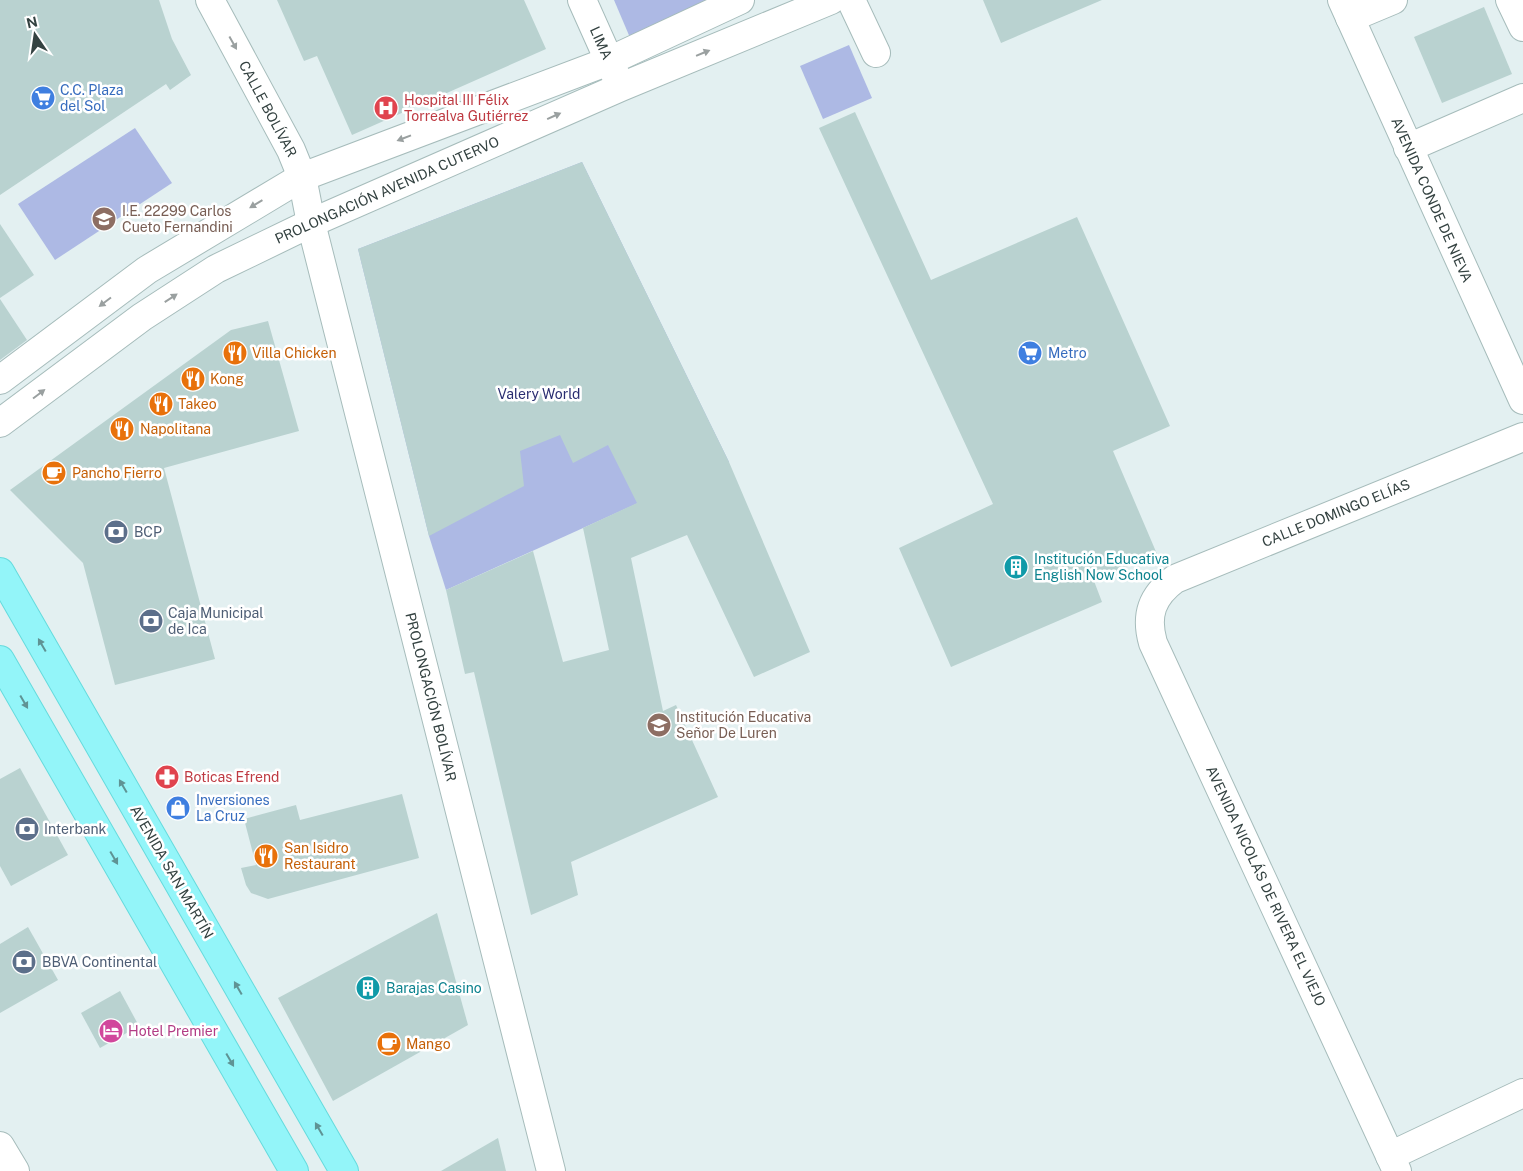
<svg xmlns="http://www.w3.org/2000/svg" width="1523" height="1171" viewBox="0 0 1523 1171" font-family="'Public Sans',sans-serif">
	<rect width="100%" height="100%" fill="#e3f0f1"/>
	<g fill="#adb9e4">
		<path d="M 614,0 L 706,0 L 708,5 L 631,40 Z"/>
		<path d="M 849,45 L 872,98 L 823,119 L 800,66 Z"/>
		<path d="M 135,128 L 172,183 L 55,260 L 18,204 Z"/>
		<path d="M 582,162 L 729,462 L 446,590 L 429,536 L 358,249 Z"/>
	</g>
	<g fill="#b9d2d0">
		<path d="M 0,0 L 159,0 L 172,39 L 191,75 L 170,90 L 166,84 L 0,195 Z"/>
		<path d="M 277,0 L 524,0 L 546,49 L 352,135 L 317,56 L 304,61 Z"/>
		<path d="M 983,0 L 1102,0 L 1001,43 Z"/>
		<path d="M 1484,7 L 1512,74 L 1442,103 L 1414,37 Z"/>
		<path d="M 855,112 L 931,280 L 1077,217 L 1170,426 L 1113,451 L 1157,554 L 1094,581 L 1102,602 L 951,667 L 899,548 L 993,504 L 819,128 Z"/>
		<path d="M 582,162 L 729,462 L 810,652 L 754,677 L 687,535 L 631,558 L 663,711 L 676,705 L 718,797 L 571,862 L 578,895 L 531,915 L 474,672 L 465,674 L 446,590 L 533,551 L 563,662 L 609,650 L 583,528 L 637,503 L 608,445 L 573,463 L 560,435 L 520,451 L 524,486 L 429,536 L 358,249 Z"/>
		<path d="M 0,224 L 34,275 L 0,298 Z"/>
		<path d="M 0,299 L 27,340 L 0,360 Z"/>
		<path d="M 268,321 L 299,431 L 164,468 L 215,659 L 115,685 L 83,563 L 10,490 L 231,330 Z"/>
		<path d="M 20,768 L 68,855 L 11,886 L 0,866 L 0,779 Z"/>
		<path d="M 402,794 L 419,858 L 268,899 L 251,893 L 246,885 L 241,868 L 256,865 L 244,819 L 296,805 L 300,820 Z"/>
		<path d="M 437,913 L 468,1025 L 333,1101 L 278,998 Z"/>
		<path d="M 28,927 L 58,980 L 0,1013 L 0,944 Z"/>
		<path d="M 120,991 L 139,1026 L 100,1048 L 81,1013 Z"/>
		<path d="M 498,1138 L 506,1171 L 441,1171 Z"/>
	</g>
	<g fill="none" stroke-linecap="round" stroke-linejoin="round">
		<defs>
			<g id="minor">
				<path d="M 210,0 L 291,150 L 302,177 L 311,223 L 551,1171"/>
				<path d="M 582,0 L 616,76"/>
				<path d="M 851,0 L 876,53"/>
				<path d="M 1342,0 L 1523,400"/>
				<path d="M 1510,0 L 1523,27"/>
				<path d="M 1350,18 L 1393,0"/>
				<path d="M 1408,148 L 1523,98"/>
				<path d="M 0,380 L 147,270 L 302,177 L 609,61 L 740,0"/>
				<path d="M 0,423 L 142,317 L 216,269 L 311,223 L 621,87 L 831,0"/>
				<path d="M 0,1146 L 15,1171"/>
				<path d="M 1390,1156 L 1523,1093"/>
				<path d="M 1397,1171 L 1153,643 C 1145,615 1152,596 1175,579 L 1523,437"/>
			</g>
			<g id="major">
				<path d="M 0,572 L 344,1171"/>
				<path d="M 0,660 L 294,1171"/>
			</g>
		</defs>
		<use href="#minor" stroke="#a6bcbb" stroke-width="30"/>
		<use href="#major" stroke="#65dbdd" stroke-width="30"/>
		<use href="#minor" stroke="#fff" stroke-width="28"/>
		<use href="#major" stroke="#93f5f9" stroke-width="28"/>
	</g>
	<defs><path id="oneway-solid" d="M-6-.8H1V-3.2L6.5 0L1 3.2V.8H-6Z" transform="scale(1.25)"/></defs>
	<g fill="#9aa0a0">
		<use href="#oneway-solid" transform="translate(233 43) rotate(61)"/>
		<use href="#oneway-solid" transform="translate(703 53) rotate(-22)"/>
		<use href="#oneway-solid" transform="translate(554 116) rotate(-24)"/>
		<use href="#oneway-solid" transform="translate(404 138) rotate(159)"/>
		<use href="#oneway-solid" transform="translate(256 204) rotate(149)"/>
		<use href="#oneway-solid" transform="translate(171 298) rotate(-33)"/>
		<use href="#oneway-solid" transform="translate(105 302) rotate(143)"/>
		<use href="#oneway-solid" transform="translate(39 394) rotate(-37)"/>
	</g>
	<g fill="#5f9394">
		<use href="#oneway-solid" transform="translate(42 645) rotate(-120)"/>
		<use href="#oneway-solid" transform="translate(24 702) rotate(60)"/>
		<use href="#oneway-solid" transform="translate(123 786) rotate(-120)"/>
		<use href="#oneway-solid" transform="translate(114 858) rotate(60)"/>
		<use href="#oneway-solid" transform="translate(238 988) rotate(-120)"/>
		<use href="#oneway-solid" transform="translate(230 1060) rotate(60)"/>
		<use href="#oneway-solid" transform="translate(319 1129) rotate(-120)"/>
	</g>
	<defs>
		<symbol id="supermarket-disc" viewBox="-11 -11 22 22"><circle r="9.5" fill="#3f7fe0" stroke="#fff"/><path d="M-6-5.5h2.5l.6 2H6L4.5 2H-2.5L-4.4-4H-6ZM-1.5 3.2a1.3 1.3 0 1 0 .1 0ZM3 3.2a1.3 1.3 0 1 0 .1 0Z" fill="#fff"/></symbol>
		<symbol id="hospital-disc" viewBox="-11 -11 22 22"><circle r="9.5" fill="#e0444e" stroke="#fff"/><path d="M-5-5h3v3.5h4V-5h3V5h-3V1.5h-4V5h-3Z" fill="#fff"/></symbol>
		<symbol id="school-disc" viewBox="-11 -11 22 22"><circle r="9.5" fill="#8d6e63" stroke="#fff"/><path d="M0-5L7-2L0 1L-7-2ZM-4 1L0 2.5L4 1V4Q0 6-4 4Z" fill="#fff"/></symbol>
		<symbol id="restaurant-disc" viewBox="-11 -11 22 22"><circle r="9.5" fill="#e8710a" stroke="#fff"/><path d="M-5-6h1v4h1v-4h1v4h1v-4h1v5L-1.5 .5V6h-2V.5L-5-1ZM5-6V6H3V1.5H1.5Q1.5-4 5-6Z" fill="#fff"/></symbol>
		<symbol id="cafe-disc" viewBox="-11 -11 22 22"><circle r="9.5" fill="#e8710a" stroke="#fff"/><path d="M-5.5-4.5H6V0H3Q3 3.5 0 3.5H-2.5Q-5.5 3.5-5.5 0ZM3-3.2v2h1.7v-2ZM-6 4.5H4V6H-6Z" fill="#fff"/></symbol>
		<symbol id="bank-disc" viewBox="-11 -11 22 22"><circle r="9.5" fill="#5c6f8a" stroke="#fff"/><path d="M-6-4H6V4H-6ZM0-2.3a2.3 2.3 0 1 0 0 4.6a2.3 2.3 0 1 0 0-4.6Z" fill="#fff"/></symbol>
		<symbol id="building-disc" viewBox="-11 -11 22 22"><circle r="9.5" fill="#0f9aa8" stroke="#fff"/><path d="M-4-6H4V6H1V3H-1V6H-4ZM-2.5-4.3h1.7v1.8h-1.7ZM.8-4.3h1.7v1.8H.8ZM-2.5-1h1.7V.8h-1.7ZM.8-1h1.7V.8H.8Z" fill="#fff"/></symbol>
		<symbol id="pharmacy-disc" viewBox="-11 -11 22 22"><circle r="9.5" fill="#e0444e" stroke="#fff"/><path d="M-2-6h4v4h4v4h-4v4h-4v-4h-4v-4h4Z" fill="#fff"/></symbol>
		<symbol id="shop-disc" viewBox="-11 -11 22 22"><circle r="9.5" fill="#3f7fe0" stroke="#fff"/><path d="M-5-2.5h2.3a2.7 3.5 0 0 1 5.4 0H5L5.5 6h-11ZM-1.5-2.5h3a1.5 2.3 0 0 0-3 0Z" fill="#fff"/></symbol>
		<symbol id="hotel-disc" viewBox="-11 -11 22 22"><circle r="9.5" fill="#d1479c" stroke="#fff"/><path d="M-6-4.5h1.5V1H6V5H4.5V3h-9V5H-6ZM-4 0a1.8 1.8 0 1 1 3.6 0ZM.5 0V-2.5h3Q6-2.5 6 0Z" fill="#fff"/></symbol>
	</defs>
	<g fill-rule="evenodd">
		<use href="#supermarket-disc" x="29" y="84" width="28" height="28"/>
		<use href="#hospital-disc" x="372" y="94" width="28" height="28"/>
		<use href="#school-disc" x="90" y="205" width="28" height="28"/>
		<use href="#restaurant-disc" x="221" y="339" width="28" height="28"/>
		<use href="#supermarket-disc" x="1016" y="339" width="28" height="28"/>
		<use href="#restaurant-disc" x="179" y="365" width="28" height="28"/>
		<use href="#restaurant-disc" x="147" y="390" width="28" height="28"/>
		<use href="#restaurant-disc" x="108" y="415" width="28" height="28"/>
		<use href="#cafe-disc" x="40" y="459" width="28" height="28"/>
		<use href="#bank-disc" x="102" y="518" width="28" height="28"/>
		<use href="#building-disc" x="1002" y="553" width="28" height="28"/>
		<use href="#bank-disc" x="137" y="607" width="28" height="28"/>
		<use href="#school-disc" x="645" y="711" width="28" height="28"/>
		<use href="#pharmacy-disc" x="153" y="763" width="28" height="28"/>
		<use href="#shop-disc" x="164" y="794" width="28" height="28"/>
		<use href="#bank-disc" x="13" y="815" width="28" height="28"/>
		<use href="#restaurant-disc" x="252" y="842" width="28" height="28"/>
		<use href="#bank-disc" x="10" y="948" width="28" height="28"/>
		<use href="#building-disc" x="354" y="974" width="28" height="28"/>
		<use href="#hotel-disc" x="97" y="1017" width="28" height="28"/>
		<use href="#cafe-disc" x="375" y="1030" width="28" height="28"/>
	</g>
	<g text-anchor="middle" stroke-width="5" stroke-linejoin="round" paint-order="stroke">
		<g font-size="14" fill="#344241" stroke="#fff">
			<text transform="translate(601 43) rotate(66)" y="5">LIMA</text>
			<text transform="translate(268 109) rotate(62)" y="5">CALLE BOLÍVAR</text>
			<text transform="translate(387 190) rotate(-24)" y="5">PROLONGACIÓN AVENIDA CUTERVO</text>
			<text transform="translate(1432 200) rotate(66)" y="5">AVENIDA CONDE DE NIEVA</text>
			<text transform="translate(1336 513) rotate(-22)" y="5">CALLE DOMINGO ELÍAS</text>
			<text transform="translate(431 697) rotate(76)" y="5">PROLONGACIÓN BOLÍVAR</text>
			<text transform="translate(172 872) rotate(60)" y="5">AVENIDA SAN MARTÍN</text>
			<text transform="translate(1266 886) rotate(65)" y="5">AVENIDA NICOLÁS DE RIVERA EL VIEJO</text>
		</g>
		<g font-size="14" fill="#366cbe" stroke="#fff" text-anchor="start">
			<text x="60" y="95">C.C. Plaza<tspan x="60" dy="16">del Sol</tspan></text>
			<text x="1048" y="358">Metro</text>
			<text x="196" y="805">Inversiones<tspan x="196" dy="16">La Cruz</tspan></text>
		</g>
		<g font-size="14" fill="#be3a42" stroke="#fff" text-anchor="start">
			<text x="404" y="105">Hospital III Félix<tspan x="404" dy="16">Torrealva Gutiérrez</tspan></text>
			<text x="184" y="782">Boticas Efrend</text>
		</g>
		<g font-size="14" fill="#785e54" stroke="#fff" text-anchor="start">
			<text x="122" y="216">I.E. 22299 Carlos<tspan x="122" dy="16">Cueto Fernandini</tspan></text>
			<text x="676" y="722">Institución Educativa<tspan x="676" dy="16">Señor De Luren</tspan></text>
		</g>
		<g font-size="14" fill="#c56008" stroke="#fff" text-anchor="start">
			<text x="252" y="358">Villa Chicken</text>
			<text x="210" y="384">Kong</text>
			<text x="178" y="409">Takeo</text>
			<text x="140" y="434">Napolitana</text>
			<text x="72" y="478">Pancho Fierro</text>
			<text x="284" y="853">San Isidro<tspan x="284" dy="16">Restaurant</tspan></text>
			<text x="406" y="1049">Mango</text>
		</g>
		<g font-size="14" fill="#2a2e71" stroke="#fff">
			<text x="539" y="399">Valery World</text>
		</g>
		<g font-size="14" fill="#4e5e75" stroke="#fff" text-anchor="start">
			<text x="134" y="537">BCP</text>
			<text x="168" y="618">Caja Municipal<tspan x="168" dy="16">de Ica</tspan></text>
			<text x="44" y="834">Interbank</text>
			<text x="42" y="967">BBVA Continental</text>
		</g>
		<g font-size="14" fill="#0d838f" stroke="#fff" text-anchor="start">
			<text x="1034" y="564">Institución Educativa<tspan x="1034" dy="16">English Now School</tspan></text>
			<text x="386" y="993">Barajas Casino</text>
		</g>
		<g font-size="14" fill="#b23c85" stroke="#fff" text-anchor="start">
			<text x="128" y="1036">Hotel Premier</text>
		</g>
	</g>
	<g transform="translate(35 35) rotate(347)" stroke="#ffffff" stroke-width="4" paint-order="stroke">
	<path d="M0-4L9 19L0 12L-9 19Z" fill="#344241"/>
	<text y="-8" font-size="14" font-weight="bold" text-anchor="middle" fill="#344241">N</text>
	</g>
</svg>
